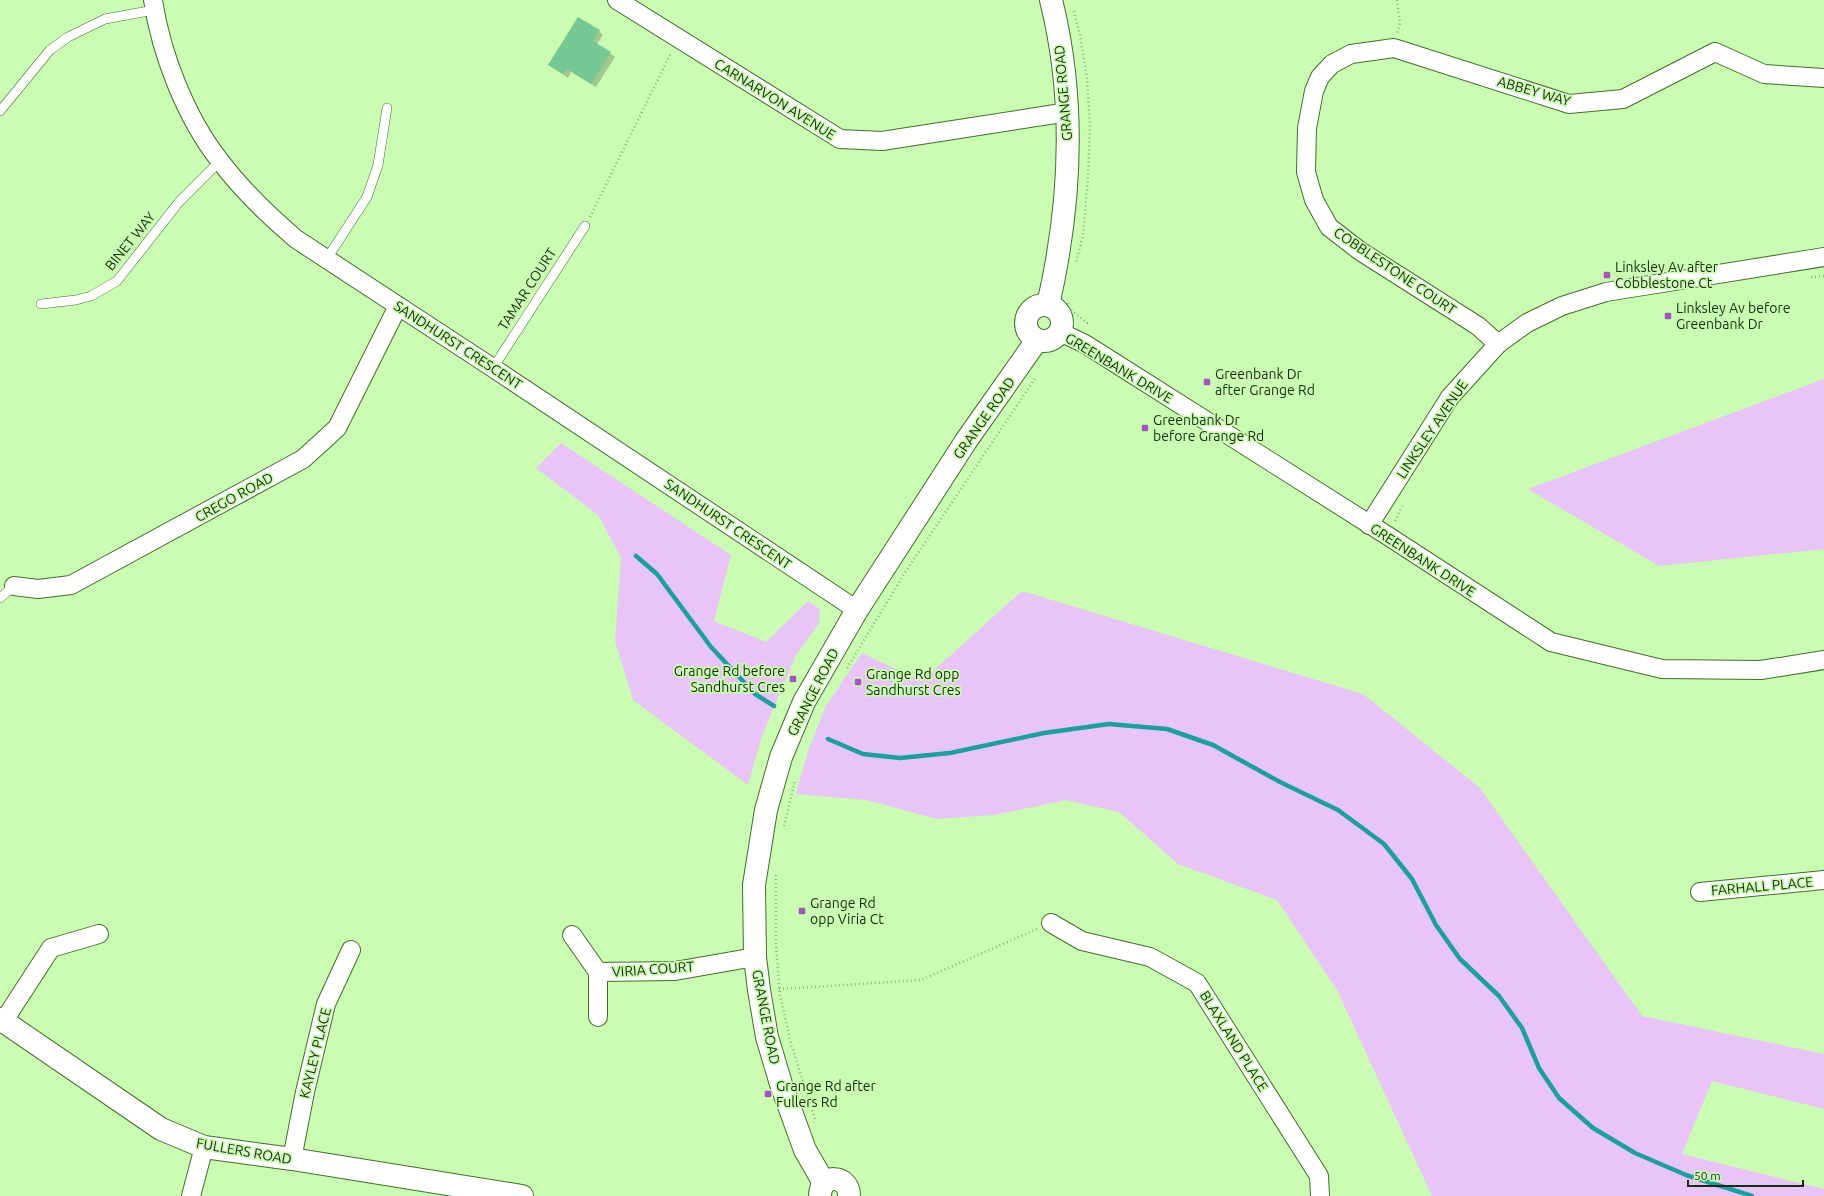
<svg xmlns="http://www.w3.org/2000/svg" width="1824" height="1196" viewBox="0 0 1824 1196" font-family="Ubuntu,sans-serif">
	<rect width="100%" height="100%" fill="#cafcb2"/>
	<g fill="#e9c4f8">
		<path d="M 1824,379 L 1824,549 L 1659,566 L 1528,489 Z"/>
		<path d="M 561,443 L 731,555 L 714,621 L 766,642 L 808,601 L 820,609 L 819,623 L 795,657 L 762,736 L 748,785 L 633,700 L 615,641 L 621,558 L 598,515 L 536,468 Z"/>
		<path d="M 1022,591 L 1363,694 L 1480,788 L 1642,1016 L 1824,1054 L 1824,1109 L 1712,1081 L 1682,1154 L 1824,1189 L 1824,1196 L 1432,1196 L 1338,992 L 1277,900 L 1178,864 L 1119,812 L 1066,800 L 994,815 L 937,819 L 866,800 L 796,794 L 808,751 L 826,706 L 862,653 L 922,681 Z"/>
	</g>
	<path fill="#0003" d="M 599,31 L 603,35 L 597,44 L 615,57 L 596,87 L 571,72 L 568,78 L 549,65 Z"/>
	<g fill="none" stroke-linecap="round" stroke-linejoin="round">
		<g stroke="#19a1a2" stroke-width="4.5">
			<path d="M 636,556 L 657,574 L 711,647 L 755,694 L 774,706"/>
			<path d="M 828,739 L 863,754 L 900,758 L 950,753 L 1044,733 L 1109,724 L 1167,729 L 1213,745 L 1280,782 L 1338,810 L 1384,844 L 1412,879 L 1436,925 L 1460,959 L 1499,996 L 1522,1028 L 1539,1068 L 1559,1098 L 1593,1128 L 1635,1153 L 1686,1175 L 1752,1196"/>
		</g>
	</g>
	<path fill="#75c794" d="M 578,17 L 600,30 L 593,41 L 611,52 L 591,84 L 567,69 L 563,74 L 548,65 Z"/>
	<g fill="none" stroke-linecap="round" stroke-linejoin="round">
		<defs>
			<g id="lane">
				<path d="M 0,111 L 50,50 L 68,37 L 105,19 L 154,10"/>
				<path d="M 326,260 L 367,197 L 378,165 L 387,108"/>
				<path d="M 41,304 L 76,300 L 91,296 L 117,281 L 179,202 L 220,161"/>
				<path d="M 493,368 L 585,226"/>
				<path d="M 0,598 L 14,586"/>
			</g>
			<g id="street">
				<path d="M 153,0 C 161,54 186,118 220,161 C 242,190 269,216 296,239 L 493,368 L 857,610"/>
				<path d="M 617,0 L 840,139 L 882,141 L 1068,112"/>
				<path d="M 1060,332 L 1085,344 L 1388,536 L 1551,642 L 1662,669 L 1761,670 L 1824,660"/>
				<path d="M 1498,344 L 1478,326 L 1360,251 L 1329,227 L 1314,200 L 1306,172 L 1307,128 L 1314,91 L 1320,77 L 1332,64 L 1351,54 L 1394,48 L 1569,104 L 1623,99 L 1715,52 L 1764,74 L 1824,78"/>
				<path d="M 1369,525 L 1450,397 L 1498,344 L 1527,323 L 1562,306 L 1606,292 L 1824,257"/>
				<path d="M 14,586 L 38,589 L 71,585 L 303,459 L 337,428 L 398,306"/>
				<path d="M 1700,892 L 1824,880"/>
				<path d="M 1051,923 L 1082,941 L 1150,957 L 1197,983 L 1319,1176 L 1320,1196"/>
				<path d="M 572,935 L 598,972"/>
				<path d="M 598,1017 L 598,972 L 675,971 L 755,957"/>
				<path d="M 3,1022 L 51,948 L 99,934"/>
				<path d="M 292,1159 L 305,1092 L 326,1004 L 351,950"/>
				<path d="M 191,1196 L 204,1147"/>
			</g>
			<g id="secondary">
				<circle cx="1044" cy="323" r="18"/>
				<path d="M 1048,305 C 1071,205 1076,100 1051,0"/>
				<path d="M 0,1019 L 161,1129 L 204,1147 L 292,1159 L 522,1196"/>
				<path d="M 824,1183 L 805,1150 L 781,1084 L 767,1037 L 759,990 L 755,957 L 754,885 L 766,810 L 781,757 L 804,702 L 857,610 L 966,441 L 1037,340"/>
				<path d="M 820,1196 C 820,1173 849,1174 849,1196"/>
			</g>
		</defs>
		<use href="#lane" stroke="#426e2a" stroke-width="10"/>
		<use href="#street" stroke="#426e2a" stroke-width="20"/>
		<use href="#secondary" stroke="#426e2a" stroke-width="24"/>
		<g stroke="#8cb479" stroke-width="2.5" stroke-dasharray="1 3" stroke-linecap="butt">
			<path d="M 1397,0 L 1400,23 L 1397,34"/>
			<path d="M 1074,11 L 1080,36 L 1087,78 L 1090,124 L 1088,178 L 1083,235 L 1076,263"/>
			<path d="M 590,217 L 671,53"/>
			<path d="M 1811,277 L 1824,276"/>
			<path d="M 1068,303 L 1070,309 L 1087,323 L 1085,326"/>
			<path d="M 1395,521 L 1402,506"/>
			<path d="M 847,668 L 906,571 L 1036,377"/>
			<path d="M 784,826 L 795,781"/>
			<path d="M 776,875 L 776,945 L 780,995 L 791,1044 L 816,1122"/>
			<path d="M 779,989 L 921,980 L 1037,929"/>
		</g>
		<use href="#lane" stroke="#fff" stroke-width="9"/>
		<use href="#street" stroke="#fff" stroke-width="18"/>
		<use href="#secondary" stroke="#fff" stroke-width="22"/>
	</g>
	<g fill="#a453c3" stroke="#cafcb2" stroke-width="1.5">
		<rect x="1603" y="271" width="8" height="8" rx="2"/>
		<rect x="1664" y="312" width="8" height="8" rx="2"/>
		<rect x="1203" y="378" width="8" height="8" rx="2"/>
		<rect x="1141" y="424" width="8" height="8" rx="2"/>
		<rect x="789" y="675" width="8" height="8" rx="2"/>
		<rect x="854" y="678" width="8" height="8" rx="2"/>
		<rect x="798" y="907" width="8" height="8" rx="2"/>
		<rect x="764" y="1090" width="8" height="8" rx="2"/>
	</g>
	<g text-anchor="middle" stroke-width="3.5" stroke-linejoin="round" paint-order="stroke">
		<g font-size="14" fill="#182b0e" stroke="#cafcb2">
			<text transform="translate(1534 91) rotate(16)" y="5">ABBEY WAY</text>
			<text transform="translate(1063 93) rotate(-95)" y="5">GRANGE ROAD</text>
			<text transform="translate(775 99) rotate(32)" y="5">CARNARVON AVENUE</text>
			<text transform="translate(130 241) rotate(-51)" y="5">BINET WAY</text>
			<text transform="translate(1395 271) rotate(34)" y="5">COBBLESTONE COURT</text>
			<text transform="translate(527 289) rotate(-57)" y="5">TAMAR COURT</text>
			<text transform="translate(458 345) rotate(33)" y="5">SANDHURST CRESCENT</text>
			<text transform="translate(1119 368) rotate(31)" y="5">GREENBANK DRIVE</text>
			<text transform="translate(984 418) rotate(-55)" y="5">GRANGE ROAD</text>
			<text transform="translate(1432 429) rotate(-56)" y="5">LINKSLEY AVENUE</text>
			<text transform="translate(234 497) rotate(-29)" y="5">CREGO ROAD</text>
			<text transform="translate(728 524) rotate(34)" y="5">SANDHURST CRESCENT</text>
			<text transform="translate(1423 560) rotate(33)" y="5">GREENBANK DRIVE</text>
			<text transform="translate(813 692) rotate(-63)" y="5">GRANGE ROAD</text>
			<text transform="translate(1762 886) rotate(-5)" y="5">FARHALL PLACE</text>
			<text transform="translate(653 969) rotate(-4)" y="5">VIRIA COURT</text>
			<text transform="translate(766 1017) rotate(79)" y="5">GRANGE ROAD</text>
			<text transform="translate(1234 1041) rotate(58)" y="5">BLAXLAND PLACE</text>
			<text transform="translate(315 1053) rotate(-76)" y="5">KAYLEY PLACE</text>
			<text transform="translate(244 1151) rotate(10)" y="5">FULLERS ROAD</text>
		</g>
		<g font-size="14" fill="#182b0e" stroke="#cafcb2" text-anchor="start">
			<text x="1615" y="272">Linksley Av after<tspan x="1615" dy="16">Cobblestone Ct</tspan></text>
			<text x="1676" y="313">Linksley Av before<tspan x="1676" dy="16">Greenbank Dr</tspan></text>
			<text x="1215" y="379">Greenbank Dr<tspan x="1215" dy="16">after Grange Rd</tspan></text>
			<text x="1153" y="425">Greenbank Dr<tspan x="1153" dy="16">before Grange Rd</tspan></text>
			<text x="785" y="676" text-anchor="end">Grange Rd before<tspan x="785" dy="16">Sandhurst Cres</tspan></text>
			<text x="866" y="679">Grange Rd opp<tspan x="866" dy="16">Sandhurst Cres</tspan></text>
			<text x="810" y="908">Grange Rd<tspan x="810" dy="16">opp Viria Ct</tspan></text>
			<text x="776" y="1091">Grange Rd after<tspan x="776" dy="16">Fullers Rd</tspan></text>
		</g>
	</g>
	<path d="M1688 1180v6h115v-6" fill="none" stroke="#182b0e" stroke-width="2"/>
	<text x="1694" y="1180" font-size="12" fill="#182b0e" stroke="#cafcb2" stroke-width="3" paint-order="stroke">50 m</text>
</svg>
